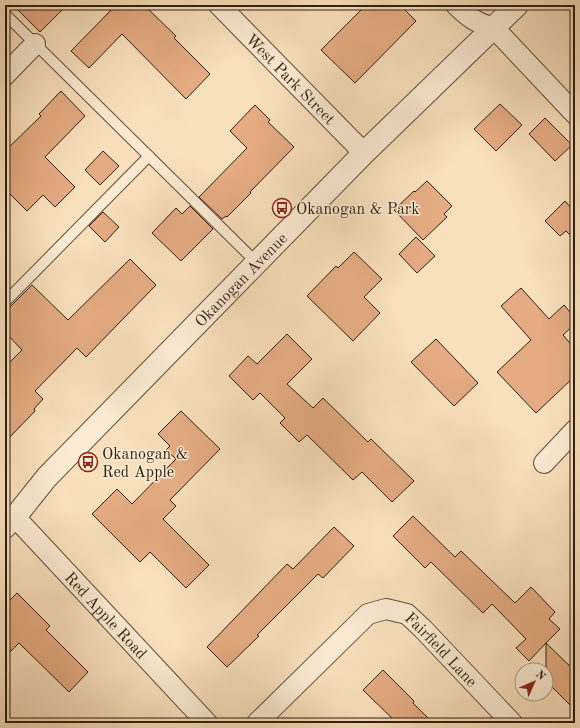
<svg xmlns="http://www.w3.org/2000/svg" width="580" height="728" viewBox="0 0 580 728" font-family="'Old Standard TT',serif">
	<rect width="100%" height="100%" fill="#f9e0bc"/>
	<filter id="stains"><feTurbulence type="fractalNoise" baseFrequency=".005" numOctaves="4"/><feColorMatrix values="0 0 0 0 .2 0 0 0 0 .09 0 0 0 0 .02 0 0 0 .5 -.17"/></filter>
	<radialGradient id="worn" r=".72"><stop offset=".6" stop-color="#630" stop-opacity="0"/><stop offset="1" stop-color="#630" stop-opacity=".3"/></radialGradient>
	<g fill="#e5ac83" stroke="#2e1f12">
		<path d="M 13,5 L 67,5 L 40,32 Z"/>
		<path d="M 116,5 L 144,5 L 176,36 L 174,38 L 210,74 L 186,99 L 122,34 L 89,68 L 71,51 Z"/>
		<path d="M 366,5 L 400,5 L 416,21 L 355,83 L 321,50 Z"/>
		<path d="M 61,91 L 85,116 L 45,157 L 75,187 L 55,207 L 43,195 L 27,211 L 5,189 L 5,151 L 41,116 L 39,114 Z"/>
		<path d="M 500,104 L 522,125 L 496,151 L 474,129 Z"/>
		<path d="M 255,105 L 270,120 L 268,122 L 294,147 L 250,192 L 251,193 L 227,217 L 226,216 L 222,219 L 199,197 L 247,148 L 230,131 Z"/>
		<path d="M 545,118 L 572,145 L 555,161 L 529,134 Z"/>
		<path d="M 103,151 L 119,166 L 100,185 L 85,170 Z"/>
		<path d="M 427,181 L 452,206 L 444,214 L 447,217 L 423,240 L 394,210 L 414,191 L 415,192 Z"/>
		<path d="M 565,201 L 575,212 L 575,240 L 566,231 L 560,236 L 545,221 Z"/>
		<path d="M 190,206 L 213,229 L 181,261 L 152,233 L 176,208 L 182,214 Z"/>
		<path d="M 103,212 L 119,227 L 105,242 L 89,226 Z"/>
		<path d="M 416,237 L 435,256 L 417,273 L 399,254 Z"/>
		<path d="M 354,252 L 382,279 L 364,297 L 380,313 L 353,341 L 307,296 L 336,266 L 338,268 Z"/>
		<path d="M 130,259 L 156,285 L 86,357 L 77,348 L 35,391 L 43,399 L 34,409 L 35,411 L 5,442 L 5,367 L 22,350 L 5,332 L 5,312 L 32,285 L 68,320 Z"/>
		<path d="M 521,288 L 549,319 L 564,305 L 575,318 L 575,324 L 563,335 L 575,349 L 575,376 L 536,413 L 497,372 L 531,340 L 501,306 Z"/>
		<path d="M 287,334 L 312,359 L 287,384 L 313,408 L 323,398 L 368,442 L 371,439 L 414,481 L 392,502 L 362,472 L 353,480 L 307,435 L 299,442 L 280,423 L 285,418 L 260,393 L 253,400 L 229,376 L 248,356 L 257,364 Z"/>
		<path d="M 436,339 L 478,383 L 454,406 L 411,362 Z"/>
		<path d="M 181,411 L 220,449 L 170,500 L 176,506 L 163,519 L 209,565 L 186,588 L 150,552 L 140,562 L 92,514 L 117,489 L 132,504 L 176,459 L 166,450 L 170,446 L 158,434 Z"/>
		<path d="M 413,516 L 455,557 L 461,551 L 515,603 L 531,587 L 555,612 L 549,619 L 560,629 L 546,643 L 575,671 L 575,710 L 546,681 L 546,643 L 529,661 L 516,648 L 526,639 L 492,604 L 483,613 L 431,562 L 425,568 L 393,536 Z"/>
		<path d="M 334,527 L 354,546 L 323,578 L 318,574 L 257,635 L 259,636 L 227,667 L 207,647 L 287,564 L 293,569 Z"/>
		<path d="M 17,593 L 50,626 L 46,630 L 88,672 L 69,692 L 19,643 L 5,657 L 5,605 Z"/>
		<path d="M 383,670 L 414,701 L 413,703 L 433,723 L 397,723 L 363,690 Z"/>
	</g>
	<g fill="none" stroke-linecap="round" stroke-linejoin="round">
		<defs>
			<g id="service">
				<path d="M 5,14 L 257,263"/>
				<path d="M 5,302 L 149,156"/>
			</g>
			<g id="minor">
				<path id="s1" d="M 219,5 L 364,153"/>
				<path d="M 456,5 C 469,18 477,23 494,28 L 575,114"/>
				<path d="M 5,75 L 35,44"/>
				<path d="M 544,463 L 575,430"/>
				<path id="s2" d="M 15,517 L 207,723"/>
				<path id="s3" d="M 257,723 L 368,614 L 386,609 L 407,614 L 423,629 L 512,723"/>
			</g>
			<g id="tertiary">
				<path id="s4" d="M 5,527 L 15,517 L 47,477 L 364,153 L 517,5"/>
			</g>
		</defs>
		<use href="#service" stroke="#614f3c" stroke-width="12"/>
		<use href="#minor" stroke="#614f3c" stroke-width="22"/>
		<use href="#tertiary" stroke="#614f3c" stroke-width="24"/>
		<use href="#service" stroke="#fbebd3" stroke-width="10"/>
		<use href="#minor" stroke="#fbebd3" stroke-width="20"/>
		<use href="#tertiary" stroke="#fbebd3" stroke-width="22"/>
	</g>
	<defs>
		<symbol id="bus-ring" viewBox="-11 -11 22 22"><circle r="9.5" fill="#fbebd3" stroke="#8f2418" stroke-width="1.5"/><path d="M-5-6H5V4H4V6H2V4H-2V6H-4V4H-5ZM-3.5-4V0h7V-4ZM-3.5 1.2v1.5H-2V1.2ZM2 1.2v1.5H3.5V1.2Z" fill="#8f2418"/></symbol>
	</defs>
	<g fill-rule="evenodd">
		<use href="#bus-ring" x="271" y="197" width="22" height="22"/>
		<use href="#bus-ring" x="77" y="451" width="22" height="22"/>
	</g>
	<g text-anchor="middle" stroke-width="3" stroke-linejoin="round" paint-order="stroke">
		<g font-size="16" fill="#2e1f12" stroke="#fbebd3">
			<text dy="6" stroke="none"><textPath href="#s1" startOffset="103">West Park Street</textPath></text>
			<text dy="6" stroke="none"><textPath href="#s4" startOffset="342">Okanogan Avenue</textPath></text>
			<text dy="6" stroke="none"><textPath href="#s2" startOffset="134">Red Apple Road</textPath></text>
			<text dy="6" stroke="none"><textPath href="#s3" startOffset="245">Fairfield Lane</textPath></text>
		</g>
		<g font-size="16" fill="#2e1f12" stroke="#fbebd3" text-anchor="start">
			<text x="296" y="214">Okanogan &amp; Park</text>
			<text x="102" y="459">Okanogan &amp;<tspan x="102" dy="18">Red Apple</tspan></text>
		</g>
	</g>
	<rect width="580" height="728" fill="none" stroke="#f9e0bc" stroke-width="20"/>
	<rect x="6" y="6" width="568" height="716" fill="none" stroke="#2e1f12" stroke-width="2"/>
	<rect x="10" y="10" width="560" height="708" fill="none" stroke="#2e1f12"/>
	<g transform="translate(534 682) rotate(45)"><circle r="19" fill="#fbebd3" stroke="#a99986"/>
	<path d="M0-3L7 15L0 10L-7 15Z" fill="#8f2418"/>
	<text y="-6" font-size="11" font-weight="bold" text-anchor="middle" fill="#2e1f12">N</text>
	</g>
	<rect width="100%" height="100%" filter="url(#stains)"/>
	<rect width="100%" height="100%" fill="url(#worn)"/>
</svg>
